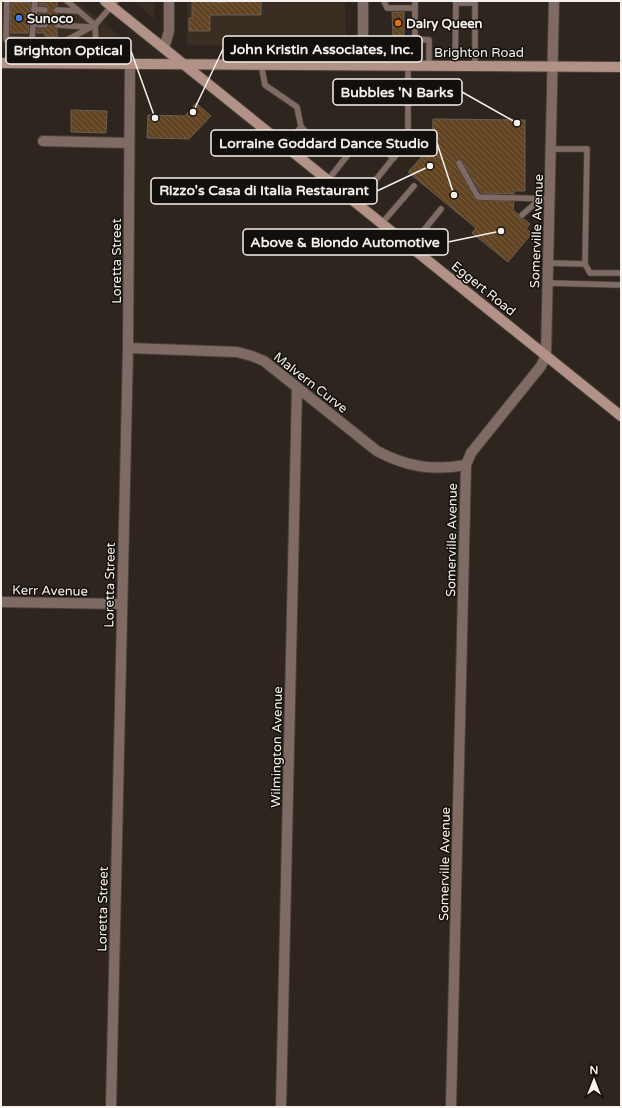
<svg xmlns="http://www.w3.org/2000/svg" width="622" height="1108" viewBox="0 0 622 1108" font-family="'Varela Round',sans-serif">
	<defs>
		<pattern id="building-back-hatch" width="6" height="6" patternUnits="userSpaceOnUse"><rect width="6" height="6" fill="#624422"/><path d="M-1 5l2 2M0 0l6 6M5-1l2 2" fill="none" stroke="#795f42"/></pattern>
	</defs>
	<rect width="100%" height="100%" fill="#2d251e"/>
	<g fill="#3a2e22">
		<path d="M 1,1 L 77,1 L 131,45 L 1,44 Z"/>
		<path d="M 133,1 L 154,1 L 154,19 Z"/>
		<path d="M 187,1 L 345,1 L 346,45 L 187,45 Z"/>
	</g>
	<g fill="url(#building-back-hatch)" stroke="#675e56">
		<path d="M 45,1 L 57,1 L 57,6 L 53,10 L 57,14 L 57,21 L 53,25 L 57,29 L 57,37 L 45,36 L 45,33 L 37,33 L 37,29 L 46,29 L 49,26 L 47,21 L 38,20 L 38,14 L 46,14 L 49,11 L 47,6 L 39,5 L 39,3 L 45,3 Z"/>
		<path d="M 192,1 L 206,1 L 206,3 L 261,1 L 261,15 L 210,15 L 210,31 L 189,31 L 189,18 L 192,18 Z"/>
		<path d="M 11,2 L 31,3 L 28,33 L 10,33 Z"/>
		<path d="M 392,12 L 404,12 L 404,36 L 393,36 Z"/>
		<path d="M 196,103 L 211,116 L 189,139 L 147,138 L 148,115 L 185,116 Z"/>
		<path d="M 71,110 L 107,111 L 106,133 L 71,132 Z"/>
		<path d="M 433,119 L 525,120 L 525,191 L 514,191 L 514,194 L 481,193 L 462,161 L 459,159 L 455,163 L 476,200 L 514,202 L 513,210 L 518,214 L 519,218 L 524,219 L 530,224 L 526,229 L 532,233 L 508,262 L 472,233 L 476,228 L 408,172 L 426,152 L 432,154 Z"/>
	</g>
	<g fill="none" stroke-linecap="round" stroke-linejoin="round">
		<defs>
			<g id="lane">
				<path d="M 7,1 L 6,39 L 32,40 L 32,63"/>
				<path d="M 35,1 L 32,40 L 65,41 L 95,25 L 116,1"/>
				<path d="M 67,1 L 95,25 L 97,63"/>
				<path d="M 384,1 L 387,8 L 415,8 L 415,1"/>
				<path d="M 456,3 L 475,3 L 475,65"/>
				<path d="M 415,8 L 415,65"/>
				<path d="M 34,9 L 45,10"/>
				<path d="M 57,10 L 78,11"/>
				<path d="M 32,24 L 45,25"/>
				<path d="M 57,25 L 89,27"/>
				<path d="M 415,39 L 429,40 L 429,65"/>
				<path d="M 261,64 L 265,85 L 297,107 L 301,127 L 316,141"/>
				<path d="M 455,65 L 456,1"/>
				<path d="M 286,146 L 301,127"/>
				<path d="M 459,163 L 478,197 L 550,199"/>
				<path d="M 328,180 L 354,147 L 378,147 L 394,158"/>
				<path d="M 357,203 L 408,140 L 408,65"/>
				<path d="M 522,215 L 540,199"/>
				<path d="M 382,223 L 414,186"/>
				<path d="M 411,246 L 441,209"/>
				<path d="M 549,263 L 585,264 L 587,149 L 552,149"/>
				<path d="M 585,264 L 590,273 L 621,273"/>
				<path d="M 548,283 L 621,285"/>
			</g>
			<g id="street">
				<path d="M 363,1 L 363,64"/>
				<path d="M 164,48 L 169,31 L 169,1"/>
				<path d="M 43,141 L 129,143"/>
				<path d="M 128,348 L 237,352 L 252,356 L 264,361 L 377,451 C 407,467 433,471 466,465"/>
				<path d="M 1,602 L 122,604"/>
				<path d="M 111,1107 L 128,348 L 130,63"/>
				<path d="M 281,1107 L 297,388"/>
				<path d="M 451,1107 L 466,465 L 471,453 L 541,366 L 546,355 L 554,1"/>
			</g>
			<g id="secondary">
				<path d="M 105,1 L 621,416"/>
				<path d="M 1,63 L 621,67"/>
			</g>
		</defs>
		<use href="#lane" stroke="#49423b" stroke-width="7"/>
		<use href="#street" stroke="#49423b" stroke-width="12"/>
		<use href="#secondary" stroke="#49423b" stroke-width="12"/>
		<path stroke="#9a948e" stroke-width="2" stroke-dasharray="3 3" stroke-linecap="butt" d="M 118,46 L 125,38"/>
		<use href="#lane" stroke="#806b64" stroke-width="5.5"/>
		<use href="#street" stroke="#806b64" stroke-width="10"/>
		<use href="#secondary" stroke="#b29186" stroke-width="10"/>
	</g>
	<circle fill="#3f7fe0" stroke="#130f0c" stroke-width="1.5" cx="19" cy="18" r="4"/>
	<circle fill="#e8710a" stroke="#130f0c" stroke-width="1.5" cx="398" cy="23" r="4"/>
	<g text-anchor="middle" stroke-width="3" stroke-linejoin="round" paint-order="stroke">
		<g font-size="13" font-weight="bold" fill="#f6f1ec" stroke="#130f0c" text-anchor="start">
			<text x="27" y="23">Sunoco</text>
			<text x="406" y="28">Dairy Queen</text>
		</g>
		<g font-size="13" fill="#f6f1ec" stroke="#130f0c">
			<text x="479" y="57">Brighton Road</text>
			<text transform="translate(536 231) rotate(-88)" y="5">Somerville Avenue</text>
			<text transform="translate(116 261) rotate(-90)" y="5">Loretta Street</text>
			<text transform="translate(484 288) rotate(39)" y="5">Eggert Road</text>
			<text transform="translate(311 382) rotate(38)" y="5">Malvern Curve</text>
			<text transform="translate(451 540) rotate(-89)" y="5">Somerville Avenue</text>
			<text transform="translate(109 585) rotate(-89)" y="5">Loretta Street</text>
			<text transform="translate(50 590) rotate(1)" y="5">Kerr Avenue</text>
			<text transform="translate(276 747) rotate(-89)" y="5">Wilmington Avenue</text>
			<text transform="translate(444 864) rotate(-89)" y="5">Somerville Avenue</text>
			<text transform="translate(102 909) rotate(-89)" y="5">Loretta Street</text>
		</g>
	</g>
	<path fill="none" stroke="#f6f1ec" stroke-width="1.5" d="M193 112L223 49M155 118L131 51M517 123L462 92M454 195L437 143M430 166L377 191M501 231L448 242"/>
	<g fill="#f6f1ec" stroke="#130f0c" stroke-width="1.5">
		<circle cx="193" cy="112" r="4"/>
		<circle cx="155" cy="118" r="4"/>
		<circle cx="517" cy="123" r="4"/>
		<circle cx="454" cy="195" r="4"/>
		<circle cx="430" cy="166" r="4"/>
		<circle cx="501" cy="231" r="4"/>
	</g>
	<g fill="#130f0c" stroke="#f6f1ec" stroke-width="1.5">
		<rect x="223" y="36" width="199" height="26" rx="4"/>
		<rect x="6" y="38" width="125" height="26" rx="4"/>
		<rect x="333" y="79" width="129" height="26" rx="4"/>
		<rect x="211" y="130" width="226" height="26" rx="4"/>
		<rect x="151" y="178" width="226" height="26" rx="4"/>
		<rect x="243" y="229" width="205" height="26" rx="4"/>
	</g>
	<g font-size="14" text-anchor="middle" font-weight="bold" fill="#f6f1ec">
		<text x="322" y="54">John Kristin Associates, Inc.</text>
		<text x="68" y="55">Brighton Optical</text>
		<text x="397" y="97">Bubbles 'N Barks</text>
		<text x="324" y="148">Lorraine Goddard Dance Studio</text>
		<text x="264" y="195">Rizzo's Casa di Italia Restaurant</text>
		<text x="345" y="247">Above &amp; Biondo Automotive</text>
	</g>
	<rect width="622" height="1108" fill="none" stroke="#f6f1ec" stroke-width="4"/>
	<g transform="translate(594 1080)" stroke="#130f0c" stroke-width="3" paint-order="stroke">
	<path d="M0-3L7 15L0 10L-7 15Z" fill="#f6f1ec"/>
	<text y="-6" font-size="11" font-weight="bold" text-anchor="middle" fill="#f6f1ec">N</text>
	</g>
</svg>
